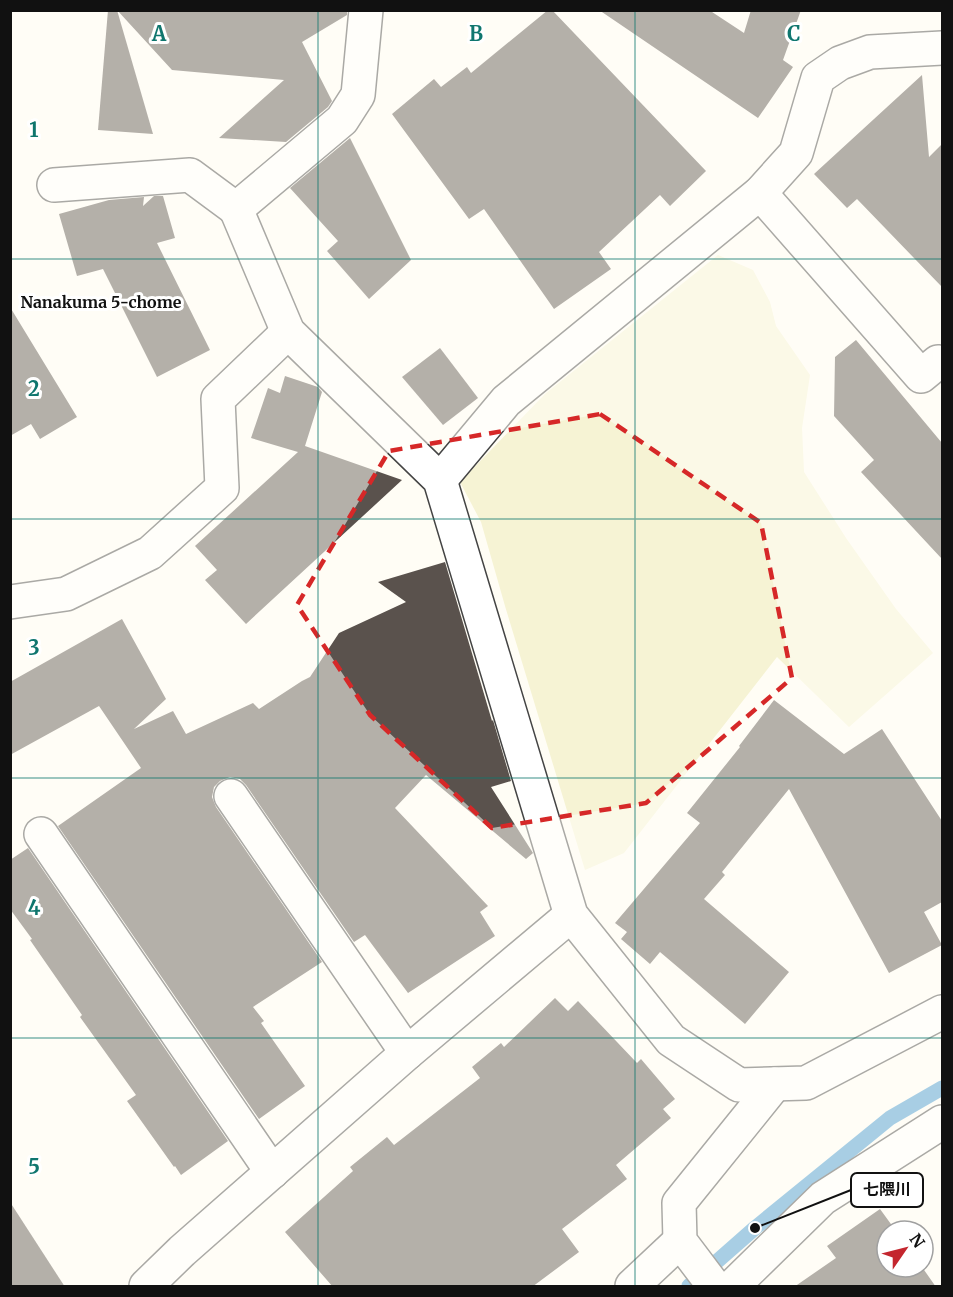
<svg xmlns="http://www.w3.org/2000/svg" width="953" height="1297" viewBox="0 0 953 1297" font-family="Merriweather,'Noto Sans JP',serif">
	<rect width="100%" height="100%" fill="#fffdf5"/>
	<path fill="#f6f3d4" d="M 718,255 L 753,270 L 770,302 L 776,326 L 810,375 L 802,428 L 804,472 L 846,538 L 896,609 L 933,653 L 849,727 L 777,657 L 624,853 L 585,870 L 505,606 L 481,522 L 460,482 L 545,394 Z"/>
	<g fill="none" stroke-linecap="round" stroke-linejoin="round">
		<path stroke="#3f96cf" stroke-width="15" d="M 689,1286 L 755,1228 L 890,1118 L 942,1088"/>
	</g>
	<g fill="#5a524d">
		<path d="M 108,10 L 117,10 L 153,134 L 98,130 Z"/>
		<path d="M 117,10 L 347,10 L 347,15 L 302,42 L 332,101 L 328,107 L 286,142 L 219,138 L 284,80 L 172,70 Z"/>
		<path d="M 548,10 L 552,10 L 706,171 L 670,206 L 660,195 L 599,252 L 611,269 L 554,309 L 484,209 L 469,219 L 392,114 L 434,79 L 441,87 L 467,67 L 471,73 Z"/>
		<path d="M 599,10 L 709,10 L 744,33 L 751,10 L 801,10 L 783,60 L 793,67 L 758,118 Z"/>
		<path d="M 922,75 L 929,157 L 942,144 L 942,287 L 857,199 L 847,208 L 814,174 Z"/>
		<path d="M 350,138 L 411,260 L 369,299 L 327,251 L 338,241 L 290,188 Z"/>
		<path d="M 154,196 L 163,196 L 175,238 L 157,243 L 210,350 L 157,377 L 103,269 L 77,276 L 59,214 L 109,200 L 144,197 L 143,206 Z"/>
		<path d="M 10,307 L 77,417 L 40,439 L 31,424 L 10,436 Z"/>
		<path d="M 856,340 L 942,443 L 942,559 L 861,472 L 874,460 L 834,416 L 835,357 Z"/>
		<path d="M 440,348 L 478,398 L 443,425 L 402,377 Z"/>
		<path d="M 285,376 L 318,387 L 322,392 L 305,446 L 402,480 L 246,624 L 205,580 L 217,570 L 195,546 L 298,452 L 251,438 L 268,388 L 280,393 Z"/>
		<path d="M 445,562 L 492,721 L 493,720 L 511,781 L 491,787 L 533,853 L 526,859 L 426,775 L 395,808 L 488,906 L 480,912 L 495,936 L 408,993 L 365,935 L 354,942 L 246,785 L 240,779 L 230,777 L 220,781 L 214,787 L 212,797 L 216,807 L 322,962 L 253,1007 L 264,1021 L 261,1023 L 305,1086 L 259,1119 L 58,826 L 141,768 L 99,706 L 10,755 L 10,682 L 122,619 L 166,699 L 134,729 L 173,711 L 186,734 L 253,703 L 259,709 L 302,681 L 310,677 L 339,633 L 406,602 L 378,582 Z"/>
		<path d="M 774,700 L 844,754 L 882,729 L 942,821 L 942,902 L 924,912 L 942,945 L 889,973 L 789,789 L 722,872 L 725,875 L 704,899 L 789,972 L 745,1024 L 660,952 L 650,964 L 621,939 L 627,932 L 615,923 L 700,823 L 687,813 L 740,747 L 739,746 Z"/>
		<path d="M 28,848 L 228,1141 L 181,1175 L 175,1166 L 174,1167 L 127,1101 L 136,1095 L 80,1017 L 82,1015 L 30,940 L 32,939 L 10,909 L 10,860 Z"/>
		<path d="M 555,998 L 568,1011 L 578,1001 L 637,1063 L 641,1059 L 675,1099 L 663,1109 L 671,1118 L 616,1165 L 627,1179 L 562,1229 L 579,1252 L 532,1287 L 333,1287 L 285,1232 L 353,1171 L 350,1167 L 387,1137 L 394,1145 L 480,1078 L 472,1067 L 501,1043 L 504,1047 Z"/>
		<path d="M 10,1202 L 65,1287 L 10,1287 Z"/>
		<path d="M 880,1209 L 896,1231 L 887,1231 L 887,1267 L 922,1267 L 936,1287 L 794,1287 L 836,1258 L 827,1246 Z"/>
	</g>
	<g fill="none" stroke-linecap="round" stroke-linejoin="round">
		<defs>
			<g id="minor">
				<path d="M 366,10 L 358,95 L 342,120 L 236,209 L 288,332 L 440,480 L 571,915 L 671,1040 L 739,1085 L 806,1083 L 942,1012"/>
				<path d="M 54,185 L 190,175 L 236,209"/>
				<path d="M 760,193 L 921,376 L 938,362"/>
				<path d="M 440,480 L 506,401 L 760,193 L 796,153 L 818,78 L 840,63 L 870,52 L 942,48"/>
				<path d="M 10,602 L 66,594 L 150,553 L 222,488 L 218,399 L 288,332"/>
				<path d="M 231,796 L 407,1053"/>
				<path d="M 41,834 L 272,1172"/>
				<path d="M 146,1286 L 182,1251 L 407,1053 L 571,915"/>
				<path d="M 632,1286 L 680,1241"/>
				<path d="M 714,1286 L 680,1241 L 679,1203 L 775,1084"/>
				<path d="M 733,1286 L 823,1198 L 942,1122"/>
			</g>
		</defs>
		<use href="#minor" stroke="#444" stroke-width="36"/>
		<use href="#minor" stroke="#fff" stroke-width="33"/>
	</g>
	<path d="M0 0H953V1297H0ZM 600,414 L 761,523 L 792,678 L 646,803 L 492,828 L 370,715 L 297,605 L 389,451 Z" fill="#fffdf5" fill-opacity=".55" fill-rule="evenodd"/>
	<path fill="none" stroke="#d62828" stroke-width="4.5" stroke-dasharray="12 8" stroke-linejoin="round" d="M 600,414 L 761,523 L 792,678 L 646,803 L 492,828 L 370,715 L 297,605 L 389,451 Z"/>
	<path fill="none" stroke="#0f766e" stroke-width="1.5" stroke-opacity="0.55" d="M 318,10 L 318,1286M 635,10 L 635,1286M 10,259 L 942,259M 10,519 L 942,519M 10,778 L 942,778M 10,1038 L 942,1038"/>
	<g text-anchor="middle" stroke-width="6" stroke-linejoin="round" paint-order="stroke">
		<g font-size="16" font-weight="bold" fill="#111" stroke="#fff">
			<text x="101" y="308">Nanakuma 5-chome</text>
		</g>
	</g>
	<g font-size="20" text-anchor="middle" font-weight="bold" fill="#0f766e" stroke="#fff" stroke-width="6" stroke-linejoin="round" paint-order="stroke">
		<text x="159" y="41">A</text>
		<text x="476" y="41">B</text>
		<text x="794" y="41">C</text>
		<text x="34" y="137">1</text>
		<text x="34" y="396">2</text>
		<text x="34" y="655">3</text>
		<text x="34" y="915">4</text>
		<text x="34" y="1174">5</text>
	</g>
	<path fill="none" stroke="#111" stroke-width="2" d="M755 1228L851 1190"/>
	<circle fill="#111" stroke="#fff" stroke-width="2" cx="755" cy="1228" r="6"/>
	<rect fill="#fff" stroke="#111" stroke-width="2" x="851" y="1173" width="72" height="34" rx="6"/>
	<g font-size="16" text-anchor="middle" font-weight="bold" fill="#111">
		<text x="887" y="1195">七隈川</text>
	</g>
	<rect width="953" height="1297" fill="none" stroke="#111111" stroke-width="24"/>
	<g transform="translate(905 1249) rotate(55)"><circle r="28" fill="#ffffff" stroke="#a0a0a0" stroke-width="1.5"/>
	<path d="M0-4.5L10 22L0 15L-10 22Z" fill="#c4262e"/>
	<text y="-9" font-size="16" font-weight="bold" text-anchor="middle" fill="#111111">N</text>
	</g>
</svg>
